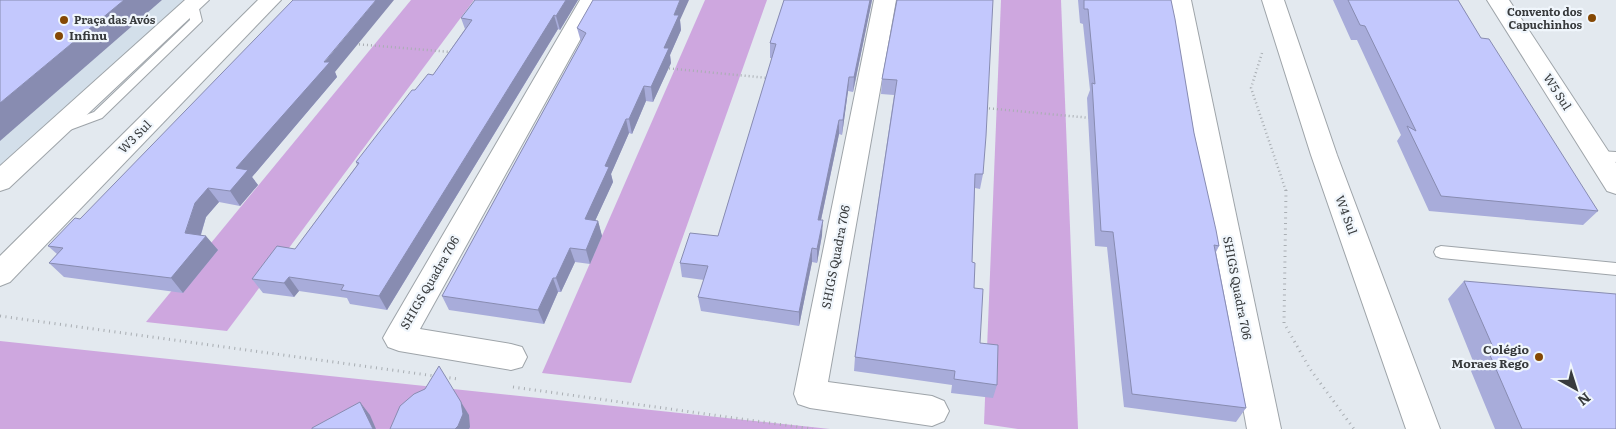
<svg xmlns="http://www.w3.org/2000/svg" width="1616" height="429" viewBox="0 0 1616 429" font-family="Literata,serif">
	<rect width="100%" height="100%" fill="#e3e9ef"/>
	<path fill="#d3dfea" d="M 14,0 L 196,0 L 0,170 L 0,10 Z"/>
	<g fill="#cea7df">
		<path d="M 411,0 L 474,0 L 227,331 L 146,322 Z"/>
		<path d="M 705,0 L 767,0 L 631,383 L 542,373 Z"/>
		<path d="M 1001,0 L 1061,0 L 1078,429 L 1018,429 L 984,424 Z"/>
		<path d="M 0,341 L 830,429 L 0,429 Z"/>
	</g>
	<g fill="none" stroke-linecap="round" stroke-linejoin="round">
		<defs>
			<g id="lane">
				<path d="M 193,2 L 198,5 L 202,21 L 200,23 L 102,118 L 67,131 L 59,131 L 57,128 L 59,125 L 94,112 L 190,20 L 188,5 Z"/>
				<path d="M 1598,151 L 1616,152 L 1616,162 L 1593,159 L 1592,156 L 1593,153 Z"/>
				<path d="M 1441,246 L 1616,263 L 1616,275 L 1441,258 L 1436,256 L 1434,252 L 1436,248 Z"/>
			</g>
			<g id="street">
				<path d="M 580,0 L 602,0 L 420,329 L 511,344 L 522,347 L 527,357 L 522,367 L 511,370 L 399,351 L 388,347 L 383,338 L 388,329 Z"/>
				<path d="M 874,0 L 896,0 L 828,382 L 932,396 L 944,401 L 949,411 L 944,421 L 932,426 L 810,408 L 798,404 L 794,394 Z"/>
				<path d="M 1169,0 L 1191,0 L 1281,429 L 1247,429 Z"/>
			</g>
			<g id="secondary">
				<path d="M 1262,0 L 1284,0 L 1337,155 L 1440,429 L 1406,429 L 1311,155 Z"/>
				<path d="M 1487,0 L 1509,0 L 1616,163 L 1616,194 L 1607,191 Z"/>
			</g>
			<g id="primary">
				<path d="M 185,0 L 209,0 L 9,188 L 0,191 L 0,166 Z"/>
				<path d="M 258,0 L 281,0 L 10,282 L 0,286 L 0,256 Z"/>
			</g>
		</defs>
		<use href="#lane" stroke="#9ea4a9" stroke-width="2"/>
		<use href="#street" stroke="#9ea4a9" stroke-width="2"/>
		<use href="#secondary" stroke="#9ea4a9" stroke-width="2"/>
		<use href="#primary" stroke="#9ea4a9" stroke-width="2"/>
		<g stroke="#a9aeb3" stroke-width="2.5" stroke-dasharray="1 3" stroke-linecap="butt">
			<path d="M 355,44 L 451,52"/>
			<path d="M 1262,53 L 1251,88 L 1286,191"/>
			<path d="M 665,68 L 768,78"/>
			<path d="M 985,108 L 1091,118"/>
		</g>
		<g stroke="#a9aeb3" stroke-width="3" stroke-dasharray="1 4.5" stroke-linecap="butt">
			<path d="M 1286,190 L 1284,323 L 1310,369 L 1354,429"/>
			<path d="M 0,316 L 435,376"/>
			<path d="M 444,377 L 458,379"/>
			<path d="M 513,387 L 813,429"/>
		</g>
		<use href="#lane" fill="#fff" fill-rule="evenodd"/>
		<use href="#street" fill="#fff" fill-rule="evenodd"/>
		<use href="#secondary" fill="#fff" fill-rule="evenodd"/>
		<use href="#primary" fill="#fff" fill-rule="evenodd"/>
	</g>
	<g fill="#a8acda">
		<path d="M 475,0 L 578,0 L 560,30 L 558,29 L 387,310 L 350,304 L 347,298 L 299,291 L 294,297 L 263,293 L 252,279 L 295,249 L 357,165 L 356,162 L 415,90 L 433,75 L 465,29 L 461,18 Z"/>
		<path d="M 784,0 L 872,0 L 853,92 L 848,91 L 842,135 L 839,134 L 824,206 L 821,220 L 822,235 L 817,263 L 812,262 L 799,326 L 701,311 L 698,297 L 704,280 L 682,277 L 680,263 L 718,236 L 772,58 L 770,58 L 770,43 Z"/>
		<path d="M 897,0 L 983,174 L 980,189 L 975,188 L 972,262 L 974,288 L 980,343 L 997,385 L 993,398 L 951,393 L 952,385 L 854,371 L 855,357 L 894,95 L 881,94 L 882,79 Z"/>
		<path d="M 1078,0 L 1171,0 L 1194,133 L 1219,246 L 1216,252 L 1246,408 L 1236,422 L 1124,407 L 1107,247 L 1095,246 L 1087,98 L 1090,90 L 1083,24 L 1080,23 Z"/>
		<path d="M 1333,0 L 1458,0 L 1481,38 L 1598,211 L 1583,225 L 1429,211 L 1397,141 L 1401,135 L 1357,40 L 1351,40 Z"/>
		<path d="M 680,20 L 681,30 L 670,55 L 671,63 L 653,102 L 646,101 L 632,134 L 629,133 L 611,174 L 613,182 L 595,221 L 598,221 L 602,236 L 590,264 L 575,262 L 561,292 L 558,292 L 544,324 L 449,310 L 442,296 L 581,42 L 577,28 Z"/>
		<path d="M 335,72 L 337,77 L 252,177 L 258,185 L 240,206 L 219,202 L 206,217 L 201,235 L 218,250 L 183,293 L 64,277 L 49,263 L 57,254 L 48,246 L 80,219 Z"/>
		<path d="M 1464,281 L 1616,429 L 1495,429 L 1471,371 L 1475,366 L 1448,299 Z"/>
	</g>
	<g fill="#888cb1">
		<path d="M 124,0 L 162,0 L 0,141 L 0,103 Z"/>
		<path d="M 376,0 L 394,0 L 335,72 L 337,77 L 252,177 L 258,185 L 240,206 L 230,191 L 236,168 Z"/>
		<path d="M 566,0 L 578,0 L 560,30 L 556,16 Z"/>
		<path d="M 680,0 L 689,0 L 680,20 L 681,30 L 670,55 L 671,63 L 653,102 L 651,87 L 674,15 Z"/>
		<path d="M 870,0 L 872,0 L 853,92 L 854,77 Z"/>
		<path d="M 554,15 L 558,29 L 387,310 L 379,296 Z"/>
		<path d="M 849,77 L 848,91 L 842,135 L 843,120 Z"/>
		<path d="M 644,86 L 646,101 L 632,134 L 629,119 Z"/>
		<path d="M 626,119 L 629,133 L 611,174 L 613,182 L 589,234 L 585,219 L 605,166 Z"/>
		<path d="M 839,120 L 839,134 L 818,234 L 818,220 Z"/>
		<path d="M 208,188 L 219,202 L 206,217 L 197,247 L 206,236 L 218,250 L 183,293 L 171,278 L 195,203 Z"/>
		<path d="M 823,220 L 822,235 L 817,263 L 817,249 Z"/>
		<path d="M 598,221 L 602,236 L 590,264 L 586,250 Z"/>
		<path d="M 570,248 L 575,262 L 561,292 L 556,278 Z"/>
		<path d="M 812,248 L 812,262 L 799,326 L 799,312 Z"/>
		<path d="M 289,277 L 299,291 L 294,297 L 284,283 Z"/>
		<path d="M 553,278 L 558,292 L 544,324 L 538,310 Z"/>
		<path d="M 360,402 L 370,415 L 376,429 L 373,429 Z"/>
		<path d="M 461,402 L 469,415 L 470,427 L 469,429 L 455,429 Z"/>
	</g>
	<g fill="#c3c8fd" stroke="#888cb1">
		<path d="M 0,0 L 124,0 L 0,103 Z"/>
		<path d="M 293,0 L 376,0 L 324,62 L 330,62 L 236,168 L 248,170 L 230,191 L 208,188 L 195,203 L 185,233 L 206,236 L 171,278 L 49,263 L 63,248 L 48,246 L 75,218 L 80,219 Z"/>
		<path d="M 475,0 L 566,0 L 556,16 L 554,15 L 379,296 L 341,290 L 344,285 L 289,277 L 284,283 L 252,279 L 277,246 L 295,249 L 359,163 L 356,162 L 412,90 L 415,90 L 428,74 L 433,75 L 472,20 L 461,18 Z"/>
		<path d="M 593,0 L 680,0 L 674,15 L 679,15 L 664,48 L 669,48 L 651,87 L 644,86 L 629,119 L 626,119 L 605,166 L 609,167 L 585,219 L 598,221 L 586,250 L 570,248 L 556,278 L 553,278 L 538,310 L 442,296 L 586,33 L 577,28 Z"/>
		<path d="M 784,0 L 870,0 L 854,77 L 849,77 L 843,120 L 839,120 L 824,192 L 818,220 L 823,220 L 817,249 L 812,248 L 799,312 L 698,297 L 708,266 L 680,263 L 690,233 L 718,236 L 776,44 L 770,43 Z"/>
		<path d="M 897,0 L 993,0 L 986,136 L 983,174 L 975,174 L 972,262 L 975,263 L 974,288 L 983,289 L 980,343 L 998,345 L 997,385 L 954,379 L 955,371 L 855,357 L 897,80 L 882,79 Z"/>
		<path d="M 1084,0 L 1171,0 L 1175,19 L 1194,133 L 1216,230 L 1219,246 L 1214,245 L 1246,408 L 1132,394 L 1113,232 L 1101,231 L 1092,83 L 1095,84 L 1088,9 L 1084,9 Z"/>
		<path d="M 1348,0 L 1458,0 L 1481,38 L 1489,39 L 1598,211 L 1441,196 L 1407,126 L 1416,131 L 1365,26 L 1360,25 Z"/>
		<path d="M 1464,281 L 1616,294 L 1616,429 L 1522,429 L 1489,353 L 1496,354 Z"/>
		<path d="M 439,366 L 461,402 L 463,414 L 458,426 L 455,429 L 390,429 L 400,406 L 414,394 L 425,389 Z"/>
		<path d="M 360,402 L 373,429 L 312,429 L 312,428 Z"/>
	</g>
	<g fill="#854804" stroke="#f0f6fc" stroke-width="2">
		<circle cx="1592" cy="18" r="5"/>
		<circle cx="64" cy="20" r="5"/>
		<circle cx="59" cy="36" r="5"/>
		<circle cx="1539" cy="357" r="5"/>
	</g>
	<g text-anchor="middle" stroke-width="4.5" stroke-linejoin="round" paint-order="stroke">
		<g font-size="11" font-weight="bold" fill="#383b3d" stroke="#f0f6fc" text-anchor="end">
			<text x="1582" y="16">Convento dos<tspan x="1582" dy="13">Capuchinhos</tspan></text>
			<text x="74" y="24" text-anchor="start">Praça das Avós</text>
		</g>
		<g font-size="12" font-weight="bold" fill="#383b3d" stroke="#f0f6fc" text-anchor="start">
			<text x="69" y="40">Infinu</text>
			<text x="1529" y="354" text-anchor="end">Colégio<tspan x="1529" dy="14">Moraes Rego</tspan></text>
		</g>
		<g font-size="12" fill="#383b3d" stroke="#f0f6fc">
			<text transform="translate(1557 92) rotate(57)" y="4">W5 Sul</text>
			<text transform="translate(135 137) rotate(-45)" y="4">W3 Sul</text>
			<text transform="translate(1346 215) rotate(70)" y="4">W4 Sul</text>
			<text transform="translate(836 257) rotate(-79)" y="4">SHIGS Quadra 706</text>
			<text transform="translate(430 283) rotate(-60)" y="4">SHIGS Quadra 706</text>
			<text transform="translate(1237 288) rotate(79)" y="4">SHIGS Quadra 706</text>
		</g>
	</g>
	<g transform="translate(1576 389) rotate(141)" stroke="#f0f6fc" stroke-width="4" paint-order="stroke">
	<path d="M0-4L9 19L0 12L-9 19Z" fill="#383b3d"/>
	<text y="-8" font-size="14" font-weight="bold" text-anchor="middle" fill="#383b3d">N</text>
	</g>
</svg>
